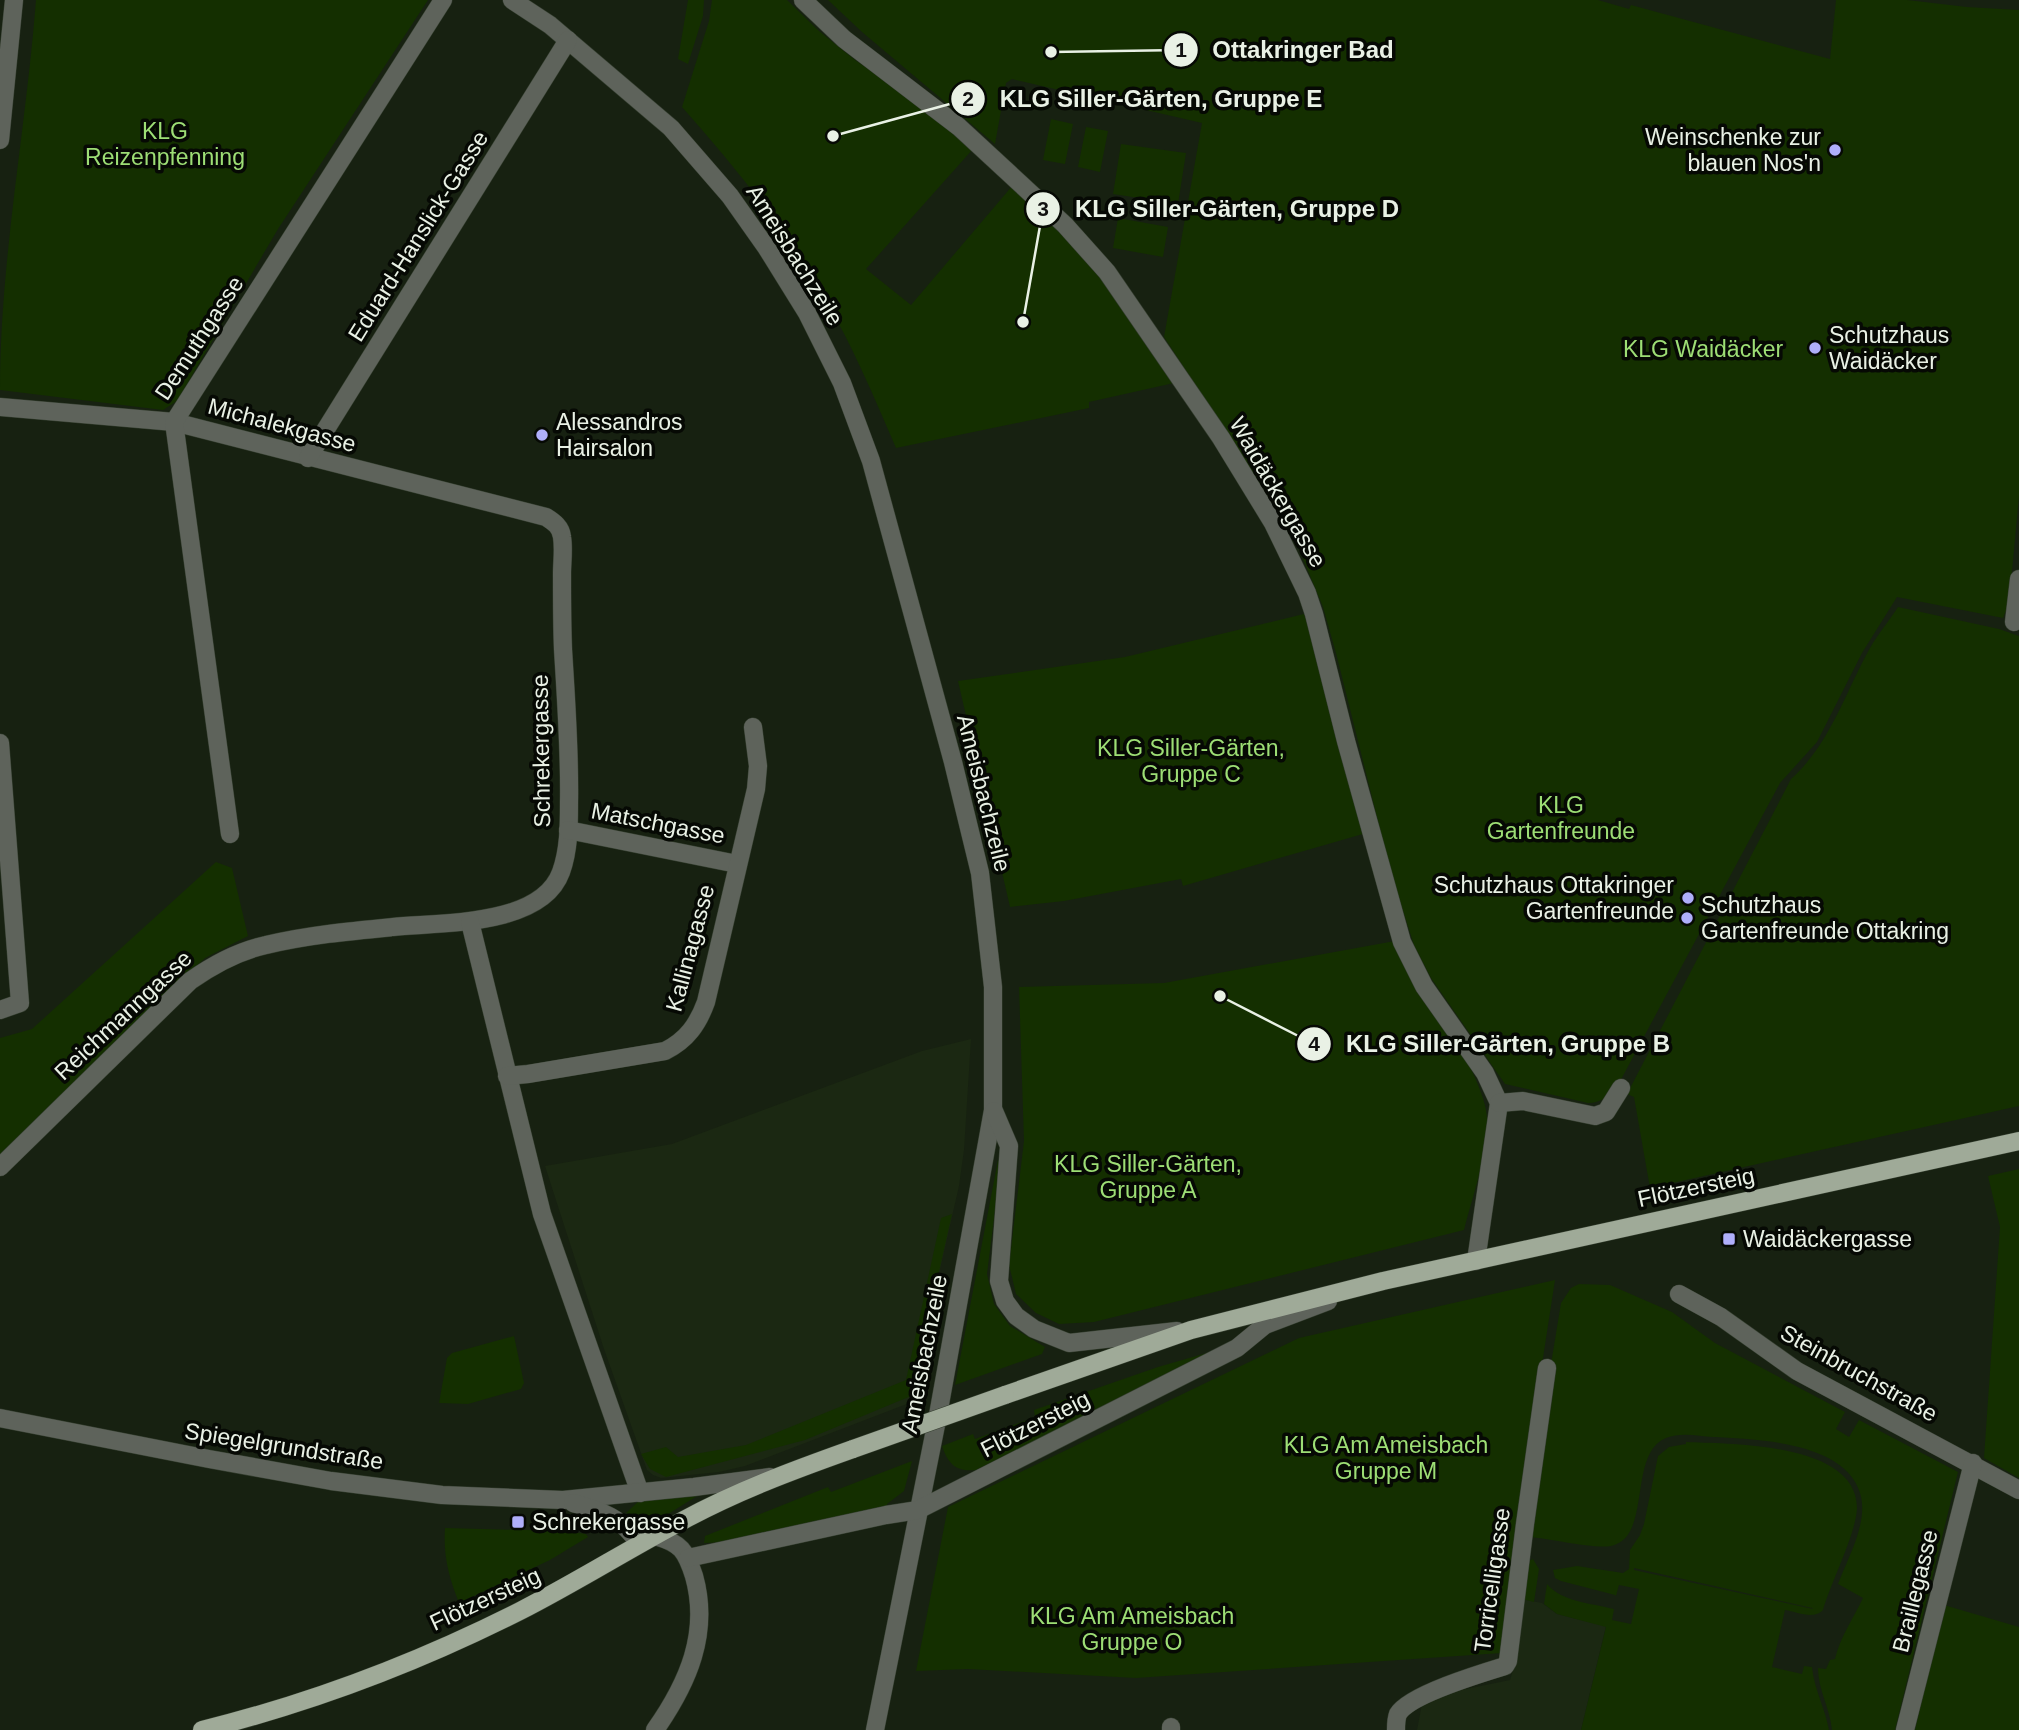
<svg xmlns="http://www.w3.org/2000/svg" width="2019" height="1730" viewBox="0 0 2019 1730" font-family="Arial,sans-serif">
	<rect width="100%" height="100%" fill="#172111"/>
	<g fill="#1b2812">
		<path d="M 971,1039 L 964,1150 L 959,1186 L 911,1396 L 912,1402 L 745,1466 L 719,1472 L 661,1478 L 653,1475 L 647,1470 L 604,1349 L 545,1166 L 672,1144 L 922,1051 Z"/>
		<path d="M 1522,1599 L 1542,1603 L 1557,1614 L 1606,1626 L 1581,1730 L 1417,1730 L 1422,1704 L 1437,1695 L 1510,1680 L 1518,1654 Z"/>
	</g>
	<g fill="#142f00" fill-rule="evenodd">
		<path d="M 36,0 L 428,0 L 278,229 L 177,401 L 163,410 L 0,390 C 0,259 26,130 36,0 Z"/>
		<path d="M 688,0 L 704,0 L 703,16 L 688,64 L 678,59 Z"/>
		<path d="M 712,0 L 787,0 L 819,31 L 855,60 L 915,101 L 973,149 L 866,269 L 911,305 L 1013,185 L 1061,231 L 1092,265 L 1174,383 L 1089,402 L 1089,408 L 896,448 C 874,397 853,347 825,299 C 786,229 735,167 682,107 L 709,21 Z"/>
		<path d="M 828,0 L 1598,0 L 1629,9 L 1631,5 L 1830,59 L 1836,0 L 1907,0 L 1967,7 L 2019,10 L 2019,496 L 2009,603 L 2003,618 L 1897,597 L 1862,653 L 1817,742 L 1780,783 L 1617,1087 C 1609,1096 1601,1103 1588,1103 L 1505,1084 L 1431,978 L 1414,945 L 1391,873 L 1336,653 L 1323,607 L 1291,530 L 1164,337 L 1202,123 L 1012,79 L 1006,83 L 995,144 L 862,32 Z"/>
		<path d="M 1051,119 L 1073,124 L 1065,164 L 1043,160 Z"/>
		<path d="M 1086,127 L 1108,131 L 1100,172 L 1078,167 Z"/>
		<path d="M 1121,144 L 1186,153 L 1178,204 L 1113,194 Z"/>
		<path d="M 1118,218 L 1168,227 L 1163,257 L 1113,248 Z"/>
		<path d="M 1898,607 L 1999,629 L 2019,636 L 2019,1106 L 1650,1188 L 1634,1097 L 1627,1094 L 1791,779 C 1830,744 1845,693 1870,648 C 1878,634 1889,621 1898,607 Z"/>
		<path d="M 1304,614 L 1317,653 L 1363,834 L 1183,886 L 1181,879 L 1064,901 L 1010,907 L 958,681 L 1125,657 Z"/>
		<path d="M 216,862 L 232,868 L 248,936 L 205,958 L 0,1159 L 0,1038 L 32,1029 Z"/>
		<path d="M 1395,941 C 1418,979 1488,1080 1487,1120 C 1487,1157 1473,1195 1464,1230 L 1094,1322 L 1059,1324 L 1036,1313 L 1016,1294 L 1009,1265 L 1024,1141 L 1019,987 L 1164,983 Z"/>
		<path d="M 998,1160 L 1001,1162 L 987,1274 L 994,1304 L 1010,1326 L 1045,1347 L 1042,1354 L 955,1385 Z"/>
		<path d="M 2019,1169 L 2019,1478 L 1984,1458 L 2000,1227 L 1988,1176 Z"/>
		<path d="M 952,1214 L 911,1396 L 805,1440 L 666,1477 L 650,1469 L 641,1454 L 666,1447 L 678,1457 L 746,1445 L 906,1380 L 941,1218 Z"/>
		<path d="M 1555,1280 L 1509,1579 L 1502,1653 L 1136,1678 L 968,1669 L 916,1671 L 948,1507 L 1299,1338 Z"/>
		<path d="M 1579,1284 L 1610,1285 L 1672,1312 L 1715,1343 L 1845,1412 L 1836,1429 L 1849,1437 L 1859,1420 L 1958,1472 L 1895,1730 L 1832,1730 C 1830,1708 1818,1690 1818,1668 L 1826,1669 L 1830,1660 L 1835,1659 C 1840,1637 1853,1619 1863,1598 L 1838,1584 C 1848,1557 1869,1522 1860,1493 C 1845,1442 1756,1439 1713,1437 C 1698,1436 1681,1432 1666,1438 C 1627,1454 1653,1537 1611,1546 C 1594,1549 1551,1539 1531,1537 L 1549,1376 L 1561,1303 L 1571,1288 Z"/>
		<path d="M 514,1336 L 524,1383 L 521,1389 L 468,1404 L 439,1403 L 447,1358 L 452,1353 Z"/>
		<path d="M 1210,1352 L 1214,1355 L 976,1470 C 956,1472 948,1464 942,1446 L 973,1434 L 975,1439 L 1035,1417 L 1034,1410 L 1158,1367 Z"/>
		<path d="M 1686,1442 C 1730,1444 1857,1442 1857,1508 C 1856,1534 1831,1582 1823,1610 C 1814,1620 1797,1612 1785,1610 L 1772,1667 L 1802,1674 L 1804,1666 L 1812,1667 C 1814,1689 1825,1708 1829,1730 L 1581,1730 L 1606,1627 L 1557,1614 L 1544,1604 L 1547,1584 C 1562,1602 1591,1603 1614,1609 L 1612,1620 L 1631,1624 L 1639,1589 L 1619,1585 L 1616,1596 L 1615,1595 L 1561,1581 L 1555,1578 L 1553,1570 L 1577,1566 L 1623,1573 L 1629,1569 L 1630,1550 L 1640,1535 L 1644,1524 L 1658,1456 L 1669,1447 L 1686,1444 ZM 1634,1568 L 1812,1608 L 1813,1609 L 1634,1570 Z"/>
		<path d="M 912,1461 L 904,1491 L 887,1504 L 887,1509 L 725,1542 L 704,1543 L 705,1536 L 828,1487 L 831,1492 Z"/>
		<path d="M 695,1494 L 697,1496 L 657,1521 L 648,1521 L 626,1513 L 640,1500 Z"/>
		<path d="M 445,1528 L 565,1531 L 586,1534 L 588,1537 L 550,1560 L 459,1603 C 449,1578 443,1556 445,1528 Z"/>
		<path d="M 1533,1559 L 1539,1569 L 1534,1602 L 1522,1599 L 1528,1561 Z"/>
		<path d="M 1944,1605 L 2019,1627 L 2019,1730 L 1915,1730 Z"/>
	</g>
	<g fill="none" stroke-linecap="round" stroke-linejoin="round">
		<defs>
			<g id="minor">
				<path d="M 512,0 L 550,25 L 671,128 L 730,196 L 766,247 L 807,313 L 842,383 L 871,461 L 953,762 L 980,873 L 993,987 L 993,1110 L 938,1415 L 875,1730"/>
				<path d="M 803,0 L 844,39 L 959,127 L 1065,225 L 1107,272 L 1221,438 L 1273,523 L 1307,593 L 1314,614 L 1346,741 L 1402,942 L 1424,986 L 1485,1073 L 1499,1103 L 1476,1261"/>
				<path d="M 0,140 L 14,0"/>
				<path d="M 0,407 L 174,422 L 546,517 C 554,522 561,527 562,537 C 564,549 562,562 562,574 C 562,599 562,624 563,649 C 566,700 570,751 569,803 C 569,825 569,850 561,872 C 541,927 440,922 393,927 C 351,931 308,935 266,945 C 238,951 214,964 190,981 L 0,1167"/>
				<path d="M 308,458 L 568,40"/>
				<path d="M 2014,622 L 2019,579"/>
				<path d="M 0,743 L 20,1003 L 0,1010"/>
				<path d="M 568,830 L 737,864"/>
				<path d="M 230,834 L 174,422 L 443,0"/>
				<path d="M 470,922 L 542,1214 L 640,1493"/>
				<path d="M 507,1076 L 528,1074 L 665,1051 C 687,1040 698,1024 706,1002 L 756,789 L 758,766 L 753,727"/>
				<path d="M 1499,1103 L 1523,1101 L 1595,1116 L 1606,1112 L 1621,1088"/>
				<path d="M 994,1111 L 1009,1146 L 999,1281 L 1005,1301 L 1016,1316 L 1034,1329 L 1069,1343 L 1177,1331"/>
				<path d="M 1679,1294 L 1721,1317 L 1797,1371 L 2019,1490"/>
				<path d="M 0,1418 L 209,1459 L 331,1481 L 442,1495 L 563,1500 L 694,1487 L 770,1477"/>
				<path d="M 573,1503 C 601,1511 623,1518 639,1544"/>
				<path d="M 655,1536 C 681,1543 686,1551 694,1576 C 710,1633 688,1683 655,1730"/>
				<path d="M 688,1558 L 886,1515 L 918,1510 L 1237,1348 L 1265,1325 L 1328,1301"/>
				<path d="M 1171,1730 L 1171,1727"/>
				<path d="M 1396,1730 C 1396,1724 1396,1719 1398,1714 C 1409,1695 1482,1673 1505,1666 L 1508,1661 L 1525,1524 L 1547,1368"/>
				<path d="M 1905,1730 L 1973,1463"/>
			</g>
			<g id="major">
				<path d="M 1005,1395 L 1191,1330 L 1383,1281 L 2019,1141"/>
				<path d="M 202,1730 C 311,1703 419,1662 520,1611 C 575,1583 627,1550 682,1521 C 737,1491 794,1470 853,1449"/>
			</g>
		</defs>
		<use href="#minor" stroke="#343e2f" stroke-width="19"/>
		<use href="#major" stroke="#343e2f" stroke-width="19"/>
		<use href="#minor" stroke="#5e635b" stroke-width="18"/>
		<use href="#major" stroke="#9faa98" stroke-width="18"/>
		<defs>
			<path id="major-bridge" d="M 853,1449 L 1005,1395"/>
		</defs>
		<use href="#major-bridge" stroke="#343e2f" stroke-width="19" stroke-linecap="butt"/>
		<use href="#major-bridge" stroke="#9faa98" stroke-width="18"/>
	</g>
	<g fill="#afaefa" stroke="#060904" stroke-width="2.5">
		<circle cx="1835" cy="150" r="7"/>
		<circle cx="1815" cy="348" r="7"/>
		<circle cx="542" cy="435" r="7"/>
		<circle cx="1688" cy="898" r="7"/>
		<circle cx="1687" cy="918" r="7"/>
		<rect x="1722" y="1232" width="14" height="14" rx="3.5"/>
		<rect x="511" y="1515" width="14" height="14" rx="3.5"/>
	</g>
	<g text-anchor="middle" stroke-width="7" stroke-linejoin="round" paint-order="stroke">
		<g font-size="23" fill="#9dde75" stroke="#060904">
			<text x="165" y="139">KLG<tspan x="165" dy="26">Reizenpfenning</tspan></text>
			<text x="1703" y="357">KLG Waidäcker</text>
			<text x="1191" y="756">KLG Siller-Gärten,<tspan x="1191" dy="26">Gruppe C</tspan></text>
			<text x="1561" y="813">KLG<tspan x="1561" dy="26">Gartenfreunde</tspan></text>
			<text x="1148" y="1172">KLG Siller-Gärten,<tspan x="1148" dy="26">Gruppe A</tspan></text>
			<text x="1386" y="1453">KLG Am Ameisbach<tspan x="1386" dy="26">Gruppe M</tspan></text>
			<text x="1132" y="1624">KLG Am Ameisbach<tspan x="1132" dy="26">Gruppe O</tspan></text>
		</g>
		<g font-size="23" fill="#e9f1e5" stroke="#060904" text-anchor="start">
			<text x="1821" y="145" text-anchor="end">Weinschenke zur<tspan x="1821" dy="26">blauen Nos'n</tspan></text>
			<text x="1829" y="343">Schutzhaus<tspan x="1829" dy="26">Waidäcker</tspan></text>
			<text x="556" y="430">Alessandros<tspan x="556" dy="26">Hairsalon</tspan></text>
			<text x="1674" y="893" text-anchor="end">Schutzhaus Ottakringer<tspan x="1674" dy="26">Gartenfreunde</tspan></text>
			<text x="1701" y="913">Schutzhaus<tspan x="1701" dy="26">Gartenfreunde Ottakring</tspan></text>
			<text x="1743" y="1247">Waidäckergasse</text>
			<text x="532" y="1530">Schrekergasse</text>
		</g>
		<g font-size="23" fill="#e9f1e5" stroke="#060904">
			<text transform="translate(418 236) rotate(-58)" y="8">Eduard-Hanslick-Gasse</text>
			<text transform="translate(795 255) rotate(58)" y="8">Ameisbachzeile</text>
			<text transform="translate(199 338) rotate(-57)" y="8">Demuthgasse</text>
			<text transform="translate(282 425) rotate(15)" y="8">Michalekgasse</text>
			<text transform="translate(1278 492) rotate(60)" y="8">Waidäckergasse</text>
			<text transform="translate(541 751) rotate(-91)" y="8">Schrekergasse</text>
			<text transform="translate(984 793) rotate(76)" y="8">Ameisbachzeile</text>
			<text transform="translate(658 823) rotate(11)" y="8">Matschgasse</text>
			<text transform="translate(690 948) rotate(-75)" y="8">Kallinagasse</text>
			<text transform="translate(123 1015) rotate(-43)" y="8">Reichmanngasse</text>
			<text transform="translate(1696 1187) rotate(-12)" y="8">Flötzersteig</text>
			<text transform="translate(924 1354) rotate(-79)" y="8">Ameisbachzeile</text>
			<text transform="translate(1859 1373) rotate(29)" y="8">Steinbruchstraße</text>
			<text transform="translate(1035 1424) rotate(-27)" y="8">Flötzersteig</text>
			<text transform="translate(284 1446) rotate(9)" y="8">Spiegelgrundstraße</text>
			<text transform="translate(1492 1580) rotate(-82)" y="8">Torricelligasse</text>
			<text transform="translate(1915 1591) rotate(-76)" y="8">Braillegasse</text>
			<text transform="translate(485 1599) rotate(-25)" y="8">Flötzersteig</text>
		</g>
	</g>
	<path fill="none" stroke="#e9f1e5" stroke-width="2.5" d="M1051 52L1181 50M833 136L968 99M1023 322L1043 209M1220 996L1314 1044"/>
	<g fill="#e9f1e5" stroke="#060904" stroke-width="2.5">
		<circle cx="1051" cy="52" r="7"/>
		<circle cx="833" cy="136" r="7"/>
		<circle cx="1023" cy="322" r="7"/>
		<circle cx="1220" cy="996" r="7"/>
		<circle cx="1181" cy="50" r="18"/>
		<circle cx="968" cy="99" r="18"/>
		<circle cx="1043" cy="209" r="18"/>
		<circle cx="1314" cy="1044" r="18"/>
	</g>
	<g font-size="21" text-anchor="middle" font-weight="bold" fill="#111">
		<text x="1181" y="57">1</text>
		<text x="968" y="106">2</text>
		<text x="1043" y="216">3</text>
		<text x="1314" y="1051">4</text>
	</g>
	<g font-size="24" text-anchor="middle" font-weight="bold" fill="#e9f1e5" stroke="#060904" stroke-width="7" stroke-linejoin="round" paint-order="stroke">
		<text x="1303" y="58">Ottakringer Bad</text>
		<text x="1161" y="107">KLG Siller-Gärten, Gruppe E</text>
		<text x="1237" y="217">KLG Siller-Gärten, Gruppe D</text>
		<text x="1508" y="1052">KLG Siller-Gärten, Gruppe B</text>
	</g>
</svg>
